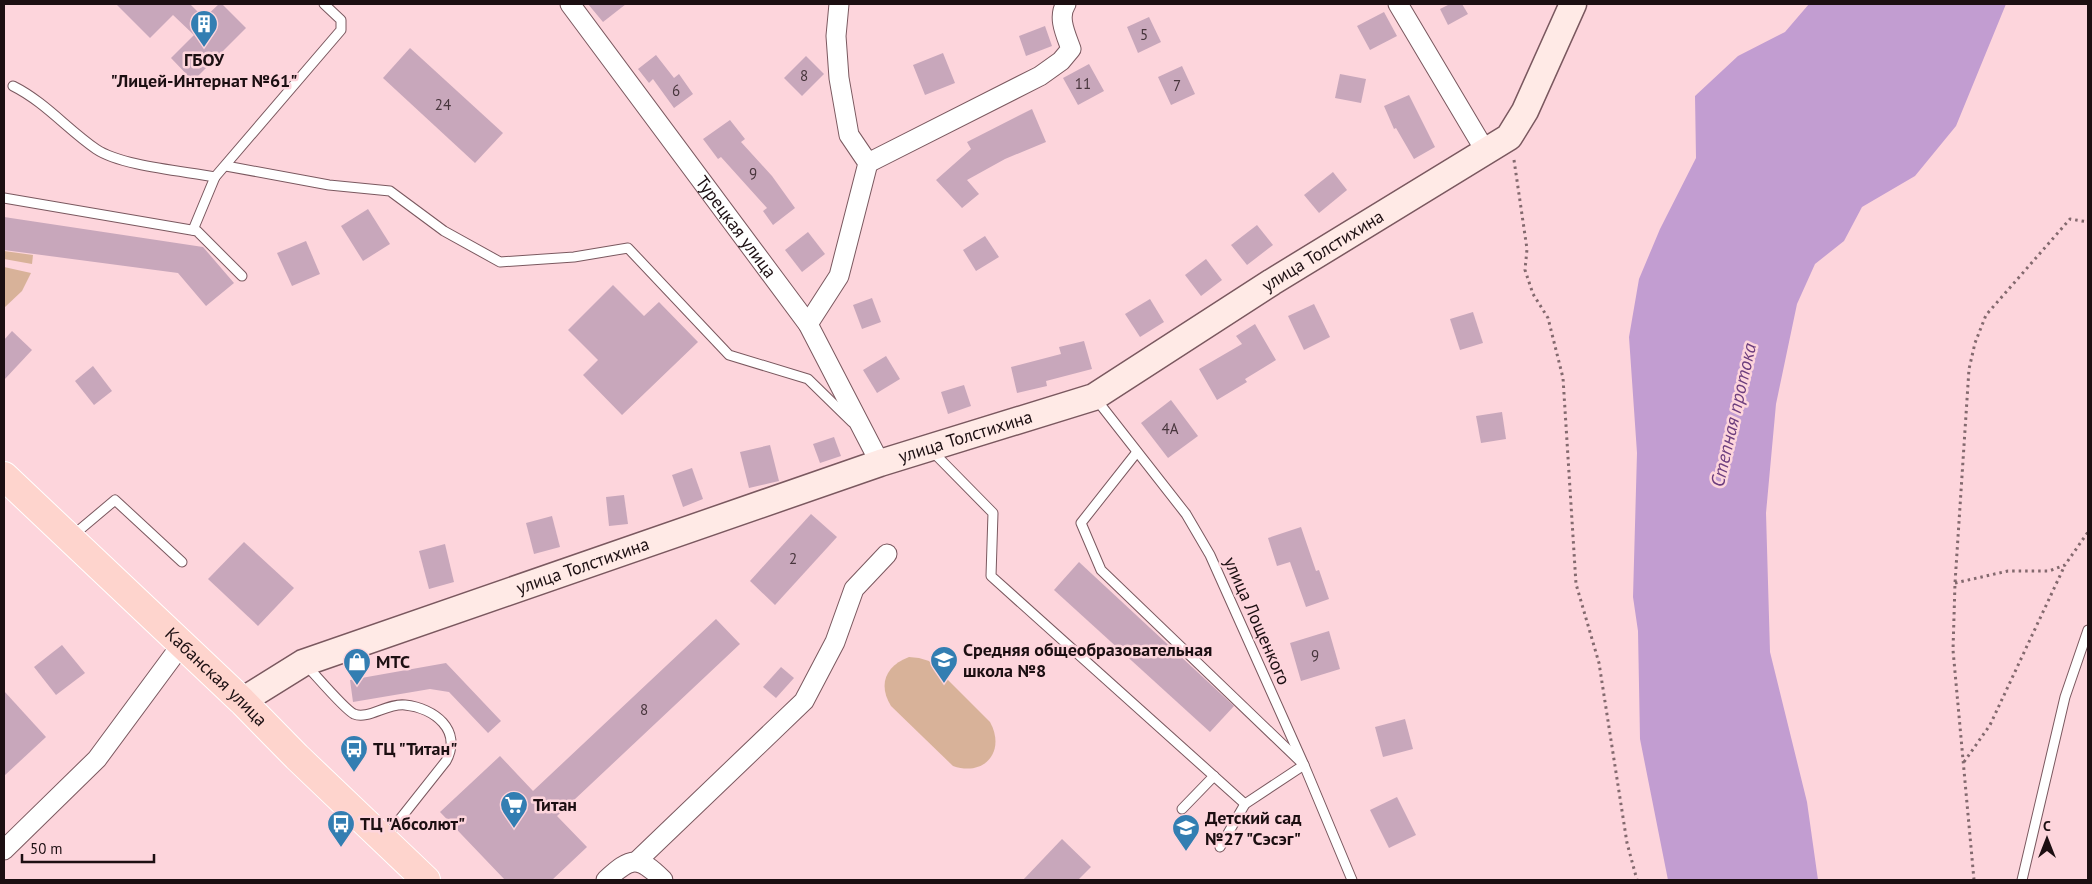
<svg xmlns="http://www.w3.org/2000/svg" width="2092" height="884" viewBox="0 0 2092 884" font-family="'PT Sans',sans-serif">
	<rect width="100%" height="100%" fill="#fdd5dc"/>
	<g fill="#d8b299">
		<path d="M 4,251 L 33,255 L 32,264 L 4,259 Z"/>
		<path d="M 4,267 L 31,273 L 22,291 L 4,308 Z"/>
		<path d="M 909,657 L 919,658 L 929,661 L 990,722 C 1006,751 985,777 953,766 L 891,706 C 878,685 885,666 909,657 Z"/>
	</g>
	<path fill="#c29dd1" d="M 1809,4 L 2006,4 L 1956,126 L 1915,176 L 1862,207 L 1844,241 L 1815,264 L 1797,304 L 1776,404 L 1766,513 L 1770,652 L 1807,802 L 1818,880 L 1668,880 L 1640,739 L 1638,631 L 1633,597 L 1637,453 L 1629,337 L 1639,279 L 1660,229 L 1696,158 L 1695,96 L 1738,56 L 1785,32 Z"/>
	<g fill="#c8a7bb">
		<path d="M 116,4 L 190,4 L 204,18 L 219,4 L 222,4 L 246,28 L 193,81 L 171,58 L 194,35 L 173,15 L 150,38 Z"/>
		<path d="M 588,4 L 626,4 L 603,22 Z"/>
		<path d="M 1450,4 L 1462,4 L 1468,14 L 1448,25 L 1440,9 Z"/>
		<path d="M 1384,12 L 1397,36 L 1370,50 L 1357,26 Z"/>
		<path d="M 1149,17 L 1161,42 L 1138,53 L 1127,27 Z"/>
		<path d="M 1045,26 L 1052,46 L 1026,56 L 1019,36 Z"/>
		<path d="M 410,48 L 503,133 L 475,163 L 383,78 Z"/>
		<path d="M 943,53 L 955,83 L 925,95 L 913,65 Z"/>
		<path d="M 656,55 L 674,78 L 679,74 L 693,94 L 674,108 L 653,79 L 649,83 L 638,69 Z"/>
		<path d="M 806,56 L 824,74 L 802,96 L 784,78 Z"/>
		<path d="M 1089,64 L 1104,91 L 1078,105 L 1063,78 Z"/>
		<path d="M 1182,66 L 1195,94 L 1171,105 L 1158,77 Z"/>
		<path d="M 1340,74 L 1366,79 L 1361,103 L 1335,98 Z"/>
		<path d="M 1409,95 L 1435,147 L 1414,159 L 1396,128 L 1394,129 L 1384,106 Z"/>
		<path d="M 1032,109 L 1046,142 L 1005,159 L 967,180 L 979,194 L 962,208 L 936,180 L 971,149 L 967,142 Z"/>
		<path d="M 730,120 L 745,139 L 741,142 L 772,176 L 795,208 L 773,225 L 763,211 L 767,208 L 721,157 L 718,159 L 703,139 Z"/>
		<path d="M 1333,172 L 1347,190 L 1319,213 L 1304,195 Z"/>
		<path d="M 368,209 L 390,244 L 363,261 L 341,226 Z"/>
		<path d="M 4,217 L 203,247 L 234,283 L 206,306 L 178,273 L 4,250 Z"/>
		<path d="M 1257,225 L 1273,245 L 1247,265 L 1231,245 Z"/>
		<path d="M 808,232 L 825,254 L 802,272 L 785,250 Z"/>
		<path d="M 985,236 L 999,257 L 976,271 L 963,250 Z"/>
		<path d="M 306,241 L 320,274 L 292,286 L 277,253 Z"/>
		<path d="M 1206,259 L 1222,280 L 1201,296 L 1185,275 Z"/>
		<path d="M 613,285 L 644,316 L 659,302 L 698,342 L 622,415 L 583,375 L 598,360 L 568,330 Z"/>
		<path d="M 872,298 L 881,322 L 862,329 L 853,305 Z"/>
		<path d="M 1150,299 L 1164,322 L 1140,337 L 1125,314 Z"/>
		<path d="M 1314,304 L 1330,337 L 1304,350 L 1288,316 Z"/>
		<path d="M 1473,312 L 1483,343 L 1460,350 L 1450,319 Z"/>
		<path d="M 1255,324 L 1276,360 L 1245,379 L 1247,382 L 1217,400 L 1199,369 L 1242,344 L 1236,336 Z"/>
		<path d="M 12,331 L 32,350 L 4,380 L 4,340 Z"/>
		<path d="M 1084,341 L 1092,369 L 1046,381 L 1047,386 L 1017,393 L 1011,367 L 1061,354 L 1059,347 Z"/>
		<path d="M 886,356 L 900,379 L 877,393 L 863,370 Z"/>
		<path d="M 93,366 L 112,391 L 94,405 L 75,381 Z"/>
		<path d="M 964,385 L 971,406 L 948,414 L 941,392 Z"/>
		<path d="M 1171,400 L 1198,436 L 1168,458 L 1141,423 Z"/>
		<path d="M 1502,412 L 1506,439 L 1481,443 L 1476,416 Z"/>
		<path d="M 834,437 L 841,456 L 820,463 L 813,444 Z"/>
		<path d="M 770,445 L 779,481 L 749,488 L 740,452 Z"/>
		<path d="M 692,468 L 703,499 L 683,507 L 672,475 Z"/>
		<path d="M 624,495 L 628,524 L 609,526 L 606,497 Z"/>
		<path d="M 811,514 L 837,537 L 775,605 L 750,581 Z"/>
		<path d="M 552,516 L 560,547 L 534,554 L 526,523 Z"/>
		<path d="M 1301,527 L 1316,571 L 1319,570 L 1329,599 L 1306,607 L 1290,562 L 1277,566 L 1268,538 Z"/>
		<path d="M 244,542 L 294,588 L 258,626 L 208,579 Z"/>
		<path d="M 445,544 L 454,582 L 429,589 L 419,551 Z"/>
		<path d="M 1079,562 L 1234,706 L 1210,732 L 1054,590 Z"/>
		<path d="M 716,619 L 740,644 L 557,816 L 587,847 L 552,880 L 505,880 L 440,812 L 500,756 L 533,791 Z"/>
		<path d="M 1329,631 L 1340,669 L 1301,681 L 1290,643 Z"/>
		<path d="M 62,645 L 85,673 L 56,695 L 34,667 Z"/>
		<path d="M 446,663 L 501,721 L 488,733 L 449,692 L 430,689 L 353,702 L 350,680 Z"/>
		<path d="M 781,667 L 794,678 L 776,698 L 763,687 Z"/>
		<path d="M 4,691 L 46,737 L 4,776 Z"/>
		<path d="M 1405,719 L 1413,749 L 1383,757 L 1375,727 Z"/>
		<path d="M 1397,797 L 1416,835 L 1389,848 L 1370,810 Z"/>
		<path d="M 1062,839 L 1091,867 L 1078,880 L 1023,880 Z"/>
	</g>
	<g fill="none" stroke-linecap="round" stroke-linejoin="round">
		<defs>
			<g id="lane">
				<path d="M 13,86 C 45,102 67,129 96,149 C 121,166 183,171 215,177 L 341,30 L 341,20 L 324,4"/>
				<path d="M 226,166 L 329,185 L 390,191 L 444,231 L 500,262 L 574,257 L 628,248 L 729,355 L 808,379 L 852,422"/>
				<path d="M 4,198 L 197,231 L 242,276"/>
				<path d="M 193,230 L 215,177"/>
				<path d="M 1096,399 L 1186,514 L 1210,555 L 1304,765 L 1352,880"/>
				<path d="M 931,450 L 993,513 L 991,576 L 1245,804"/>
				<path d="M 1137,452 L 1081,523 L 1101,570 L 1304,765 L 1245,804 L 1220,847"/>
				<path d="M 71,537 L 115,500 L 182,562"/>
				<path d="M 305,664 C 315,674 344,709 354,714 C 368,720 387,703 405,705 C 434,708 463,730 446,761 L 385,838"/>
				<path d="M 1182,809 L 1214,776"/>
				<path d="M 2022,880 L 2065,697 L 2088,630"/>
			</g>
			<g id="street">
				<path id="s1" d="M 570,4 L 808,324 L 880,463"/>
				<path d="M 1398,4 L 1486,152"/>
				<path d="M 868,163 L 1040,76 L 1061,61 L 1071,49 C 1066,35 1057,17 1066,4"/>
				<path d="M 808,324 L 839,276 L 868,163 L 849,135 L 839,78 L 836,36 L 839,4"/>
				<path d="M 4,850 L 97,759 L 182,644"/>
				<path d="M 637,861 L 804,701 L 835,642 L 854,589 L 887,554"/>
				<path d="M 606,880 C 631,857 638,855 663,880"/>
			</g>
			<g id="secondary">
				<path id="s2" d="M 242,701 L 303,663 L 880,463 L 1094,397 L 1272,282 L 1509,137 L 1525,111 L 1573,4"/>
			</g>
			<g id="primary">
				<path id="s3" d="M 4,476 L 242,701 L 297,757 L 426,880"/>
			</g>
		</defs>
		<use href="#lane" stroke="#7a585f" stroke-width="11"/>
		<use href="#street" stroke="#7a585f" stroke-width="21"/>
		<use href="#secondary" stroke="#7a585f" stroke-width="29"/>
		<use href="#primary" stroke="#fff" stroke-width="30"/>
		<g stroke="#83696e" stroke-width="3" stroke-dasharray="2.5 4" stroke-linecap="butt">
			<path d="M 1514,160 L 1527,249 L 1525,270 L 1533,294 L 1548,318 L 1563,378 L 1576,584 L 1599,663 L 1627,843 L 1637,880"/>
			<path d="M 1955,583 L 2008,571 L 2049,571 L 2065,565 L 2088,532"/>
			<path d="M 1964,762 L 1990,725 L 2065,565"/>
			<path d="M 1974,880 L 1953,650 L 1955,583 L 1969,369 L 1975,343 L 1986,315 L 2070,219 L 2088,222"/>
		</g>
		<use href="#lane" stroke="#fff" stroke-width="9"/>
		<use href="#street" stroke="#fff" stroke-width="19"/>
		<use href="#secondary" stroke="#ffeae6" stroke-width="26"/>
		<use href="#primary" stroke="#fed4cd" stroke-width="28"/>
	</g>
	<defs>
		<symbol id="building-pin" viewBox="-11 -11 22 30"><path d="M0 17L-7.5 6A9.5 9.5 0 1 1 7.5 6Z" fill="#337eb2" stroke="#fdd5dc"/><path d="M-4-6H4V6H1V3H-1V6H-4ZM-2.5-4.3h1.7v1.8h-1.7ZM.8-4.3h1.7v1.8H.8ZM-2.5-1h1.7V.8h-1.7ZM.8-1h1.7V.8H.8Z" fill="#fff"/></symbol>
		<symbol id="school-pin" viewBox="-11 -11 22 30"><path d="M0 17L-7.5 6A9.5 9.5 0 1 1 7.5 6Z" fill="#337eb2" stroke="#fdd5dc"/><path d="M0-5L7-2L0 1L-7-2ZM-4 1L0 2.5L4 1V4Q0 6-4 4Z" fill="#fff"/></symbol>
		<symbol id="shop-pin" viewBox="-11 -11 22 30"><path d="M0 17L-7.5 6A9.5 9.5 0 1 1 7.5 6Z" fill="#337eb2" stroke="#fdd5dc"/><path d="M-5-2.5h2.3a2.7 3.5 0 0 1 5.4 0H5L5.5 6h-11ZM-1.5-2.5h3a1.5 2.3 0 0 0-3 0Z" fill="#fff"/></symbol>
		<symbol id="bus-pin" viewBox="-11 -11 22 30"><path d="M0 17L-7.5 6A9.5 9.5 0 1 1 7.5 6Z" fill="#337eb2" stroke="#fdd5dc"/><path d="M-5-6H5V4H4V6H2V4H-2V6H-4V4H-5ZM-3.5-4V0h7V-4ZM-3.5 1.2v1.5H-2V1.2ZM2 1.2v1.5H3.5V1.2Z" fill="#fff"/></symbol>
		<symbol id="supermarket-pin" viewBox="-11 -11 22 30"><path d="M0 17L-7.5 6A9.5 9.5 0 1 1 7.5 6Z" fill="#337eb2" stroke="#fdd5dc"/><path d="M-6-5.5h2.5l.6 2H6L4.5 2H-2.5L-4.4-4H-6ZM-1.5 3.2a1.3 1.3 0 1 0 .1 0ZM3 3.2a1.3 1.3 0 1 0 .1 0Z" fill="#fff"/></symbol>
	</defs>
	<g fill-rule="evenodd">
		<use href="#building-pin" x="188" y="8" width="32" height="43"/>
		<use href="#school-pin" x="928" y="644" width="32" height="43"/>
		<use href="#shop-pin" x="341" y="646" width="32" height="43"/>
		<use href="#bus-pin" x="338" y="733" width="32" height="43"/>
		<use href="#supermarket-pin" x="498" y="789" width="32" height="43"/>
		<use href="#bus-pin" x="325" y="808" width="32" height="43"/>
		<use href="#school-pin" x="1170" y="812" width="32" height="43"/>
	</g>
	<g text-anchor="middle" stroke-width="5" stroke-linejoin="round" paint-order="stroke">
		<g font-size="15" fill="#47353c">
			<text x="1144" y="40">5</text>
			<text x="804" y="81">8</text>
			<text x="1083" y="89">11</text>
			<text x="1177" y="91">7</text>
			<text x="676" y="96">6</text>
			<text x="443" y="110">24</text>
			<text x="753" y="179">9</text>
			<text x="1170" y="434">4А</text>
			<text x="793" y="564">2</text>
			<text x="1315" y="661">9</text>
			<text x="644" y="715">8</text>
		</g>
		<g font-size="18" font-weight="bold" fill="#1c0f12" stroke="#fdd5dc" text-anchor="start">
			<text x="204" y="66" text-anchor="middle">ГБОУ<tspan x="204" dy="21">"Лицей-Интернат №61"</tspan></text>
			<text x="963" y="656">Средняя общеобразовательная<tspan x="963" dy="21">школа №8</tspan></text>
			<text x="376" y="668">МТС</text>
			<text x="373" y="755">ТЦ "Титан"</text>
			<text x="533" y="811">Титан</text>
			<text x="1205" y="824">Детский сад<tspan x="1205" dy="21">№27 "Сэсэг"</tspan></text>
			<text x="360" y="830">ТЦ "Абсолют"</text>
		</g>
		<g font-size="18" fill="#1c0f12" stroke="#fdd5dc">
			<text dy="6" stroke="none"><textPath href="#s1" startOffset="278">Турецкая улица</textPath></text>
			<text dy="6" stroke="none"><textPath href="#s2" startOffset="1178">улица Толстихина</textPath></text>
			<text dy="6" stroke="none"><textPath href="#s2" startOffset="772">улица Толстихина</textPath></text>
			<text dy="6" stroke="none"><textPath href="#s2" startOffset="368">улица Толстихина</textPath></text>
			<text transform="translate(1257 621) rotate(66)" y="6">улица Лощенкого</text>
			<text dy="6" stroke="none"><textPath href="#s3" startOffset="292">Кабанская улица</textPath></text>
		</g>
		<g font-size="19" font-style="italic" fill="#6c3d7d" stroke="#fdd5dc">
			<text transform="translate(1733 415) rotate(-77)" y="7">Степная протока</text>
		</g>
	</g>
	<rect width="2092" height="884" fill="none" stroke="#1c0f12" stroke-width="10"/>
	<g transform="translate(2047 839)" stroke="#fdd5dc" stroke-width="4" paint-order="stroke">
	<path d="M0-4L9 19L0 12L-9 19Z" fill="#1c0f12"/>
	<text y="-8" font-size="14" font-weight="bold" text-anchor="middle" fill="#1c0f12">С</text>
	</g>
	<path d="M22 854v8h132v-8" fill="none" stroke="#1c0f12" stroke-width="2.5"/>
	<text x="30" y="854" font-size="15" fill="#1c0f12" stroke="#fdd5dc" stroke-width="4" paint-order="stroke">50 m</text>
</svg>
